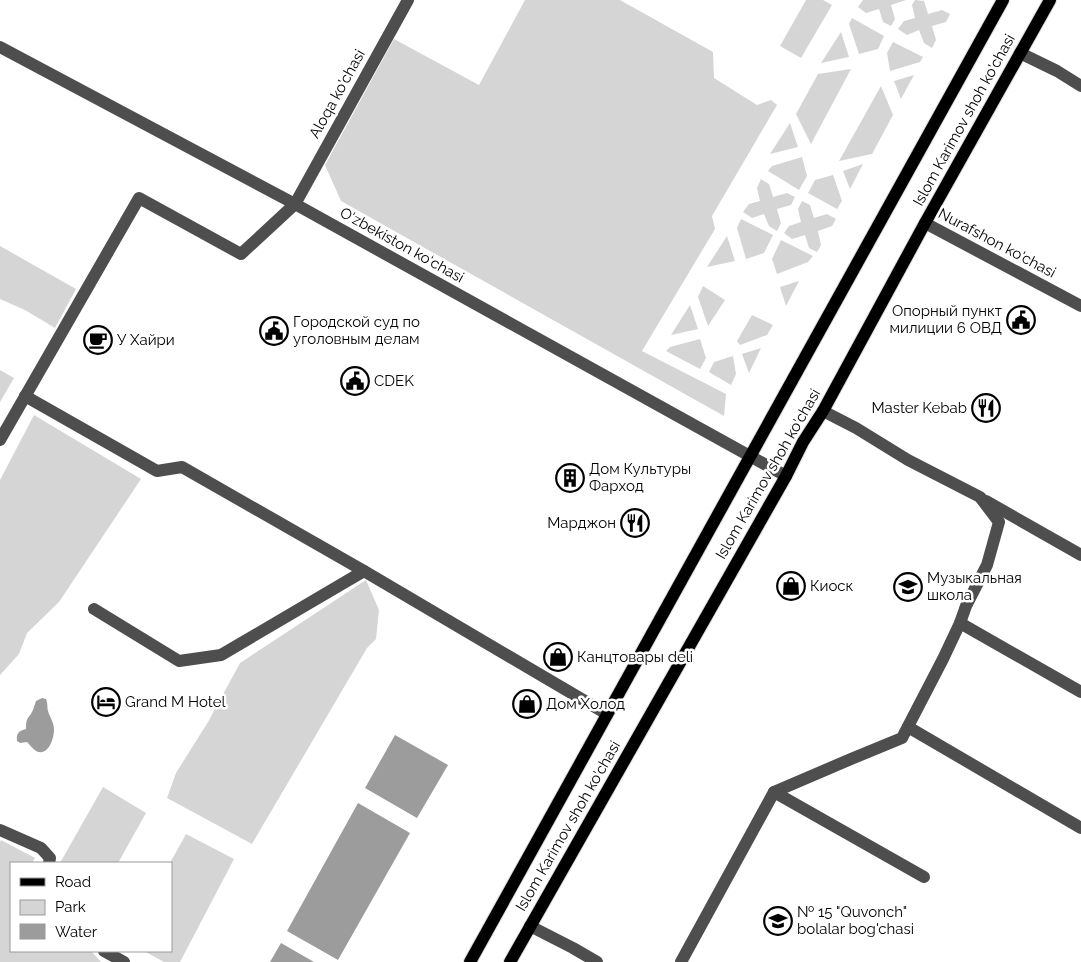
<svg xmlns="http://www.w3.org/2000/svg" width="1081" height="962" viewBox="0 0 1081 962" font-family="Raleway,sans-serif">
	<rect width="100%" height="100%" fill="#fff"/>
	<g fill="#d5d5d5">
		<path d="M 525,0 L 620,0 L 713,52 L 714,78 L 757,105 L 771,100 L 777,105 L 712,216 L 715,229 L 642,351 L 726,394 L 724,416 L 341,201 L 325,165 L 394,39 L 479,85 Z"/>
		<path d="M 806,0 L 823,0 L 832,5 L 801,58 L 780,46 Z"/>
		<path d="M 863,0 L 906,0 L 891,5 L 895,19 L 891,26 L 883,22 L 879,9 L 866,13 L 858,7 Z"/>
		<path d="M 915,0 L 924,1 L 928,14 L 942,10 L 950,14 L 946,22 L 932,26 L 936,40 L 932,48 L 924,43 L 919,30 L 907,35 L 898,29 L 904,21 L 915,18 L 912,5 Z"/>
		<path d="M 852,18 L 884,36 L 878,49 L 859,54 L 849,24 Z"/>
		<path d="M 841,32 L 849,57 L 821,63 Z"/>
		<path d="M 893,42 L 923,57 L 920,62 L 890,71 L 887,53 Z"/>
		<path d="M 851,69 L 811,144 L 796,114 L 818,74 Z"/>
		<path d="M 914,75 L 901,99 L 894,81 Z"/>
		<path d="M 881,86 L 893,115 L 872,154 L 839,161 Z"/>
		<path d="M 790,123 L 798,147 L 770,154 Z"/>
		<path d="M 802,157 L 807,176 L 799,190 L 768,171 L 772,166 Z"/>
		<path d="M 863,164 L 850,189 L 843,171 Z"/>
		<path d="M 833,175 L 842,201 L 837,209 L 808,193 L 815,180 Z"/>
		<path d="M 761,179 L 769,184 L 773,197 L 787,193 L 795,197 L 791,205 L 777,209 L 781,223 L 777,231 L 769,226 L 764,214 L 752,218 L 743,212 L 749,204 L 760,201 L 757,188 Z"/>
		<path d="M 802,201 L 810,205 L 814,218 L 827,214 L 836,219 L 832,226 L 818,231 L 821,245 L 817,252 L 809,248 L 805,235 L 792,239 L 784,233 L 789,226 L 801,222 L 798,209 Z"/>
		<path d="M 741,219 L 773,235 L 764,253 L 746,259 L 737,228 Z"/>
		<path d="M 727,236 L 735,261 L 707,267 Z"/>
		<path d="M 781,240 L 813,256 L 808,262 L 777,274 L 772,259 Z"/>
		<path d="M 0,246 L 76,289 L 55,328 L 25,310 L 0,299 Z"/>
		<path d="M 799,281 L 786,306 L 780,287 Z"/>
		<path d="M 703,286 L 725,300 L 708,326 L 698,297 Z"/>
		<path d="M 690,305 L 698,329 L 671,335 Z"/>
		<path d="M 752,315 L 773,325 L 767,335 L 740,345 L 737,341 Z"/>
		<path d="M 700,339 L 706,358 L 700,369 L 666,351 L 670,347 Z"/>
		<path d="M 761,348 L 749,373 L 742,354 Z"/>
		<path d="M 733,356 L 736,374 L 731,385 L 709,372 L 714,362 Z"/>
		<path d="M 0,370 L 14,378 L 0,402 Z"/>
		<path d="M 34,415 L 141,479 L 59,602 L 27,633 L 19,654 L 0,675 L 0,480 Z"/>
		<path d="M 366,580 L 379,610 L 376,639 L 367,648 L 252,844 L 167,798 L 176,773 L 208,722 L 240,663 Z"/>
		<path d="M 103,787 L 146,813 L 118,863 L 60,863 Z"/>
		<path d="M 186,834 L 234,859 L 180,962 L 164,962 L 144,951 L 171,951 L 170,863 Z"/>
		<path d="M 1,840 L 35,858 L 32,863 L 11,863 L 11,951 L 91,951 L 101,962 L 0,962 L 0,842 Z"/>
	</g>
	<g fill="#9c9c9c">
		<path d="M 42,698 L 46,699 C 48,704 47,707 48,711 C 50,718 54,722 54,730 C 54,739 48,757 36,751 C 33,749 29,744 27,742 L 20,743 L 17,741 C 16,733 19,731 26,729 C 26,716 29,719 33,710 C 34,707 35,704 36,701 Z"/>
		<path d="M 395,735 L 448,765 L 417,818 L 365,788 Z"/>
		<path d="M 358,803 L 410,833 L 338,960 L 287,931 Z"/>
		<path d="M 281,943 L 314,962 L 270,962 Z"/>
	</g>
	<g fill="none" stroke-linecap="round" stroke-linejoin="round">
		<defs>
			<g id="major">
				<path d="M 470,962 L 1003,0"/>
				<path d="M 510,962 L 786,476 L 803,442 L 823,411 L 925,223 L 1050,0"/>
			</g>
		</defs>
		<use href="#major" stroke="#dbdbdb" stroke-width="14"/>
		<g stroke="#4e4e4e" stroke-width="12">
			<path d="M 0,47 L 295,204 L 786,476"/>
			<path d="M 1020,53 L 1057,71 L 1081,86"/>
			<path d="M 925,223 L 1081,306"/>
			<path d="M 25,396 L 157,471 L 182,467 L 364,571 L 607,714"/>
			<path d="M 0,440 L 139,198 L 241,254 L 295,204 L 408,0"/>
			<path d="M 986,501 L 1081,555"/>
			<path d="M 94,609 L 179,661 L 221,655 L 364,571"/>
			<path d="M 960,623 L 1081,692"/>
			<path d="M 908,727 L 1081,828"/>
			<path d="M 774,792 L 924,877"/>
			<path d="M 0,830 L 41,848 L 50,858 L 49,863"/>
			<path d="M 530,926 L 573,948 L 597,962"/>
			<path d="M 104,951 L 124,962"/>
			<path d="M 681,962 L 774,792 L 851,759 L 902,738 L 943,659 L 960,623 L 966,606 L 987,565 L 999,522 L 980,497 L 908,460 L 856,428 L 823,411"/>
		</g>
		<use href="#major" stroke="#000" stroke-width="12"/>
	</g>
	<defs>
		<symbol id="civic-ring" viewBox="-11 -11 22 22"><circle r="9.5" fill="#fff" stroke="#000" stroke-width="1.5"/><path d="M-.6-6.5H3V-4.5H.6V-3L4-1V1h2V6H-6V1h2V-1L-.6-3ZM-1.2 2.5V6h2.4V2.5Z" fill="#000"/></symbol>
		<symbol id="cafe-ring" viewBox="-11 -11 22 22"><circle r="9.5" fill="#fff" stroke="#000" stroke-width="1.5"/><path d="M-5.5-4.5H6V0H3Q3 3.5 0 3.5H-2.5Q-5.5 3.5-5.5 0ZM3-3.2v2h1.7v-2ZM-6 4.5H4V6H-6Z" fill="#000"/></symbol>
		<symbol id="restaurant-ring" viewBox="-11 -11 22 22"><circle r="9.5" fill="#fff" stroke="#000" stroke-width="1.5"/><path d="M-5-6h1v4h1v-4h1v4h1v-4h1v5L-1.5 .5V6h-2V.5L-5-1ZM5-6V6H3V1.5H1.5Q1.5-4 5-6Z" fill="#000"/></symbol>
		<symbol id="building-ring" viewBox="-11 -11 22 22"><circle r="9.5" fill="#fff" stroke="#000" stroke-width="1.5"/><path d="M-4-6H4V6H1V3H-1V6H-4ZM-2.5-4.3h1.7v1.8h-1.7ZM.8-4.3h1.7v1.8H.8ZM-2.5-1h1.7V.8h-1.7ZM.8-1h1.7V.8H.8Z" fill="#000"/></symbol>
		<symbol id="shop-ring" viewBox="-11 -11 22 22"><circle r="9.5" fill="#fff" stroke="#000" stroke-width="1.5"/><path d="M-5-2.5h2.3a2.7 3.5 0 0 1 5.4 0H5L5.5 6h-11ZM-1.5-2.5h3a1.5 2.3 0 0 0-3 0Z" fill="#000"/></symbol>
		<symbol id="school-ring" viewBox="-11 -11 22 22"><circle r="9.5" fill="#fff" stroke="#000" stroke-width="1.5"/><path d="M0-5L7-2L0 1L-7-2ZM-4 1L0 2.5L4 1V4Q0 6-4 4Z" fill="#000"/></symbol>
		<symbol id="hotel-ring" viewBox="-11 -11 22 22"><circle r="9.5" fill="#fff" stroke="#000" stroke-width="1.5"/><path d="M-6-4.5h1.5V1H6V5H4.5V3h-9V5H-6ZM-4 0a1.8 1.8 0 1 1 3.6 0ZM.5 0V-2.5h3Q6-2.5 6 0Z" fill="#000"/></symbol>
	</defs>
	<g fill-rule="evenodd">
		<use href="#civic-ring" x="1005" y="304" width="32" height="32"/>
		<use href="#civic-ring" x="258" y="315" width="32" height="32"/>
		<use href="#cafe-ring" x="82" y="324" width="32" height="32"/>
		<use href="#civic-ring" x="339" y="365" width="32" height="32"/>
		<use href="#restaurant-ring" x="970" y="392" width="32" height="32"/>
		<use href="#building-ring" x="554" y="462" width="32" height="32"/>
		<use href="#restaurant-ring" x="619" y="507" width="32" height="32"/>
		<use href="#shop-ring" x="775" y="570" width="32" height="32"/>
		<use href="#school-ring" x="892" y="571" width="32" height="32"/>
		<use href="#shop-ring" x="542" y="641" width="32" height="32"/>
		<use href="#hotel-ring" x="90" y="686" width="32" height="32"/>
		<use href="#shop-ring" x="511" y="688" width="32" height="32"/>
		<use href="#school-ring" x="762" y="905" width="32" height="32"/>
	</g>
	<g text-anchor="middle" stroke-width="5" stroke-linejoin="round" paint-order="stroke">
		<g font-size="15" fill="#000" stroke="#fff">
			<text transform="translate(337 94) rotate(-61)" y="5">Aloqa ko'chasi</text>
			<text transform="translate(964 120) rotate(-61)" y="5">Islom Karimov shoh ko'chasi</text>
			<text transform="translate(997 243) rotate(28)" y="5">Nurafshon ko'chasi</text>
			<text transform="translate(402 245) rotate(29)" y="5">O‘zbekiston ko‘chasi</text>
			<text transform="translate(768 474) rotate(-60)" y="5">Islom Karimov shoh ko'chasi</text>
			<text transform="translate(568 826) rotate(-60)" y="5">Islom Karimov shoh ko'chasi</text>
		</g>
		<g font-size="15" fill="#000" stroke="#fff" text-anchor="start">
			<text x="1002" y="316" text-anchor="end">Опорный пункт<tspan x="1002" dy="17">милиции 6 ОВД</tspan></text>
			<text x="293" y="327">Городской суд по<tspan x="293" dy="17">уголовным делам</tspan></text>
			<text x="117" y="345">У Хайри</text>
			<text x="374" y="386">CDEK</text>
			<text x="967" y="413" text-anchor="end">Master Kebab</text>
			<text x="589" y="474">Дом Культуры<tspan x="589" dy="17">Фарход</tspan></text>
			<text x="616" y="528" text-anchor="end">Марджон</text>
			<text x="927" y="583">Музыкальная<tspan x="927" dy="17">школа</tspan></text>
			<text x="810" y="591">Киоск</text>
			<text x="577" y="662">Канцтовары deli</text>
			<text x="125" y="707">Grand M Hotel</text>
			<text x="546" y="709">Дом Холод</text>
			<text x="797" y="917">№ 15 "Quvonch"<tspan x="797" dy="17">bolalar bog'chasi</tspan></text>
		</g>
	</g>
	<rect x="10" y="862" width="162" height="90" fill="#ffffff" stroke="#999999"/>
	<rect x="20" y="878" width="25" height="8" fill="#000000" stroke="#999999"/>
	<text x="55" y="887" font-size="15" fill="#000000">Road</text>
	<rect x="20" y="900" width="25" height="15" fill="#d5d5d5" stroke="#999999"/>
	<text x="55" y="912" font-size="15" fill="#000000">Park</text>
	<rect x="20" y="924" width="25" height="15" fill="#9c9c9c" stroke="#999999"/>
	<text x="55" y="937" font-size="15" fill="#000000">Water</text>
</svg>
